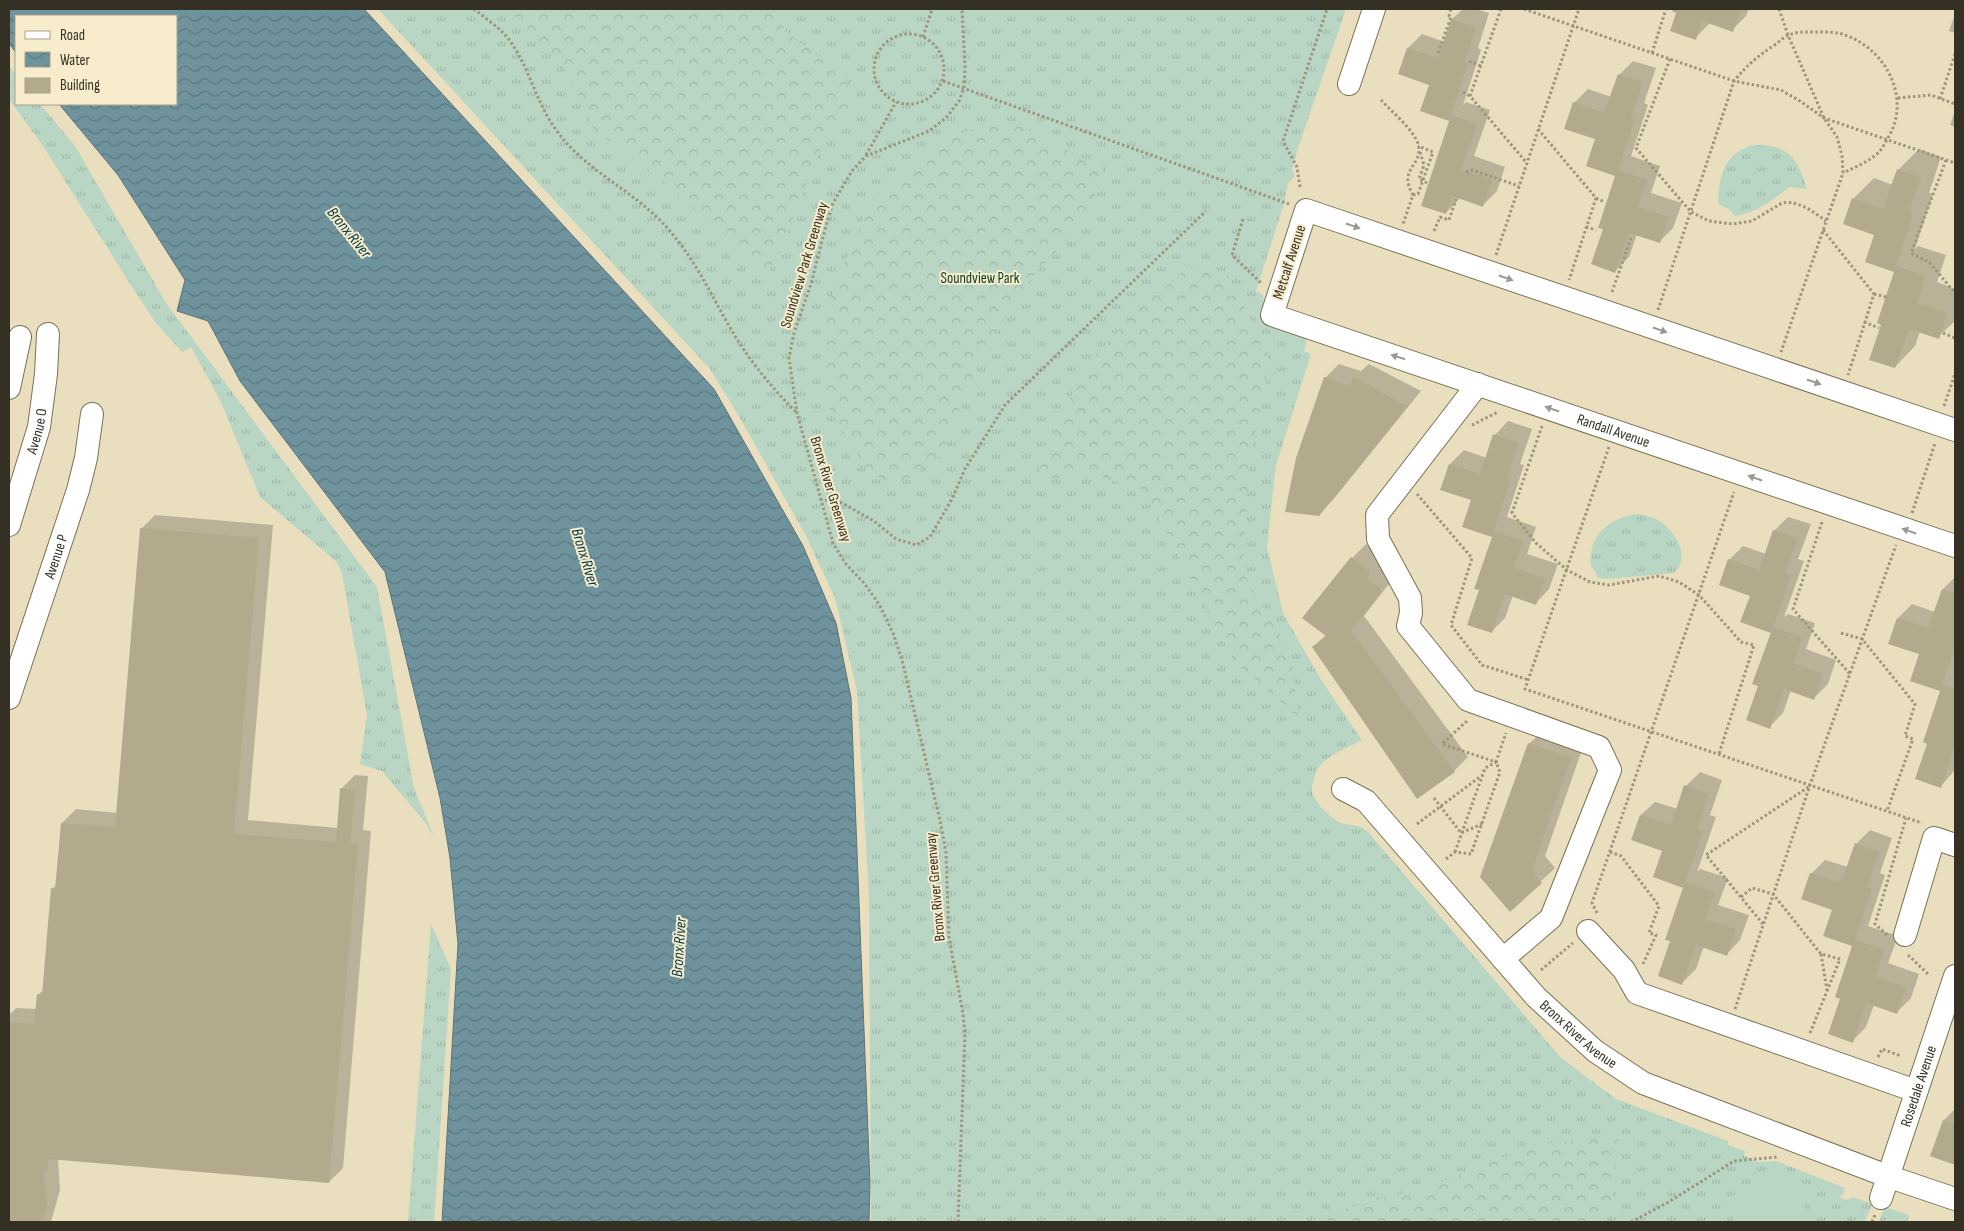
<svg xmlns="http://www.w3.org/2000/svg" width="1964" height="1231" viewBox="0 0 1964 1231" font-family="'Sofia Sans Condensed',sans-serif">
	<defs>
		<pattern id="grass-tufts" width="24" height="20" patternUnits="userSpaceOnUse" patternTransform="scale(1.25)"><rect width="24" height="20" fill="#b9d5c3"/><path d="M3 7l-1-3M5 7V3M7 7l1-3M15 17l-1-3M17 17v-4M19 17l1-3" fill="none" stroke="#a0b7a7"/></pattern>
		<pattern id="forest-crowns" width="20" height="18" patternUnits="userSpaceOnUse" patternTransform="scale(1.25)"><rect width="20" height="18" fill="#b9d5c3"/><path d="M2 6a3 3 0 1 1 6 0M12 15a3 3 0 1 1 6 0" fill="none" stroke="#a0b7a7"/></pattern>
		<pattern id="water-waves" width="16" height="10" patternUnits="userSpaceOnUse" patternTransform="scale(1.25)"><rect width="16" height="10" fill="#6f939d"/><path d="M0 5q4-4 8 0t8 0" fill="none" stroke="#5c7880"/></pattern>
	</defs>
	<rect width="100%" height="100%" fill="#e9dfbe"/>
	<g fill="url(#grass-tufts)">
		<path d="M 378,9 L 1346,9 L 1297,151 L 1292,170 L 1295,176 L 1288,183 L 1283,207 L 1256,291 L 1263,295 L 1265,318 L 1268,324 L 1307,339 L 1304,351 L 1311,354 L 1276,465 L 1267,547 L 1283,613 L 1323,683 L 1362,740 C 1350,746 1326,756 1319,767 C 1316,771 1312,784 1312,789 C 1312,801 1330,817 1339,822 C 1351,827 1357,822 1368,832 L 1561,1058 L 1616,1099 L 1728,1141 L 1727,1145 L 1746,1151 L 1743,1155 L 1758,1162 L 1776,1161 L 1845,1188 L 1843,1194 L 1839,1197 L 1847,1200 L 1853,1197 L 1872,1204 L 1865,1222 L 871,1222 L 869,895 L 857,691 L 835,598 L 805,534 L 740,418 L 710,369 Z"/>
		<path d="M 9,66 L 16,75 L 16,104 L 40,104 L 75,146 L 166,303 L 377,587 L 414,788 L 434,837 L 424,821 L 382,771 L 360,764 L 367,715 L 342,574 L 337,562 L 260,497 L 221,402 L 191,347 L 182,352 L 156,323 L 127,279 L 43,146 L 9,99 Z"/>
		<path d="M 1752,145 C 1789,144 1797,157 1807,189 L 1790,187 C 1773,199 1757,213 1735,216 L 1729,209 L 1718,204 C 1720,175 1722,156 1752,145 Z"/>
		<path d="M 1639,514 C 1644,515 1649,516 1654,518 C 1673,527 1693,556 1674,573 L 1606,579 L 1597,578 L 1596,572 C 1589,567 1590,562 1591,554 C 1594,529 1616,516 1639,514 Z"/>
		<path d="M 431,924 L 451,969 L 434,1222 L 408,1222 Z"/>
		<path d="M 1885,1207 L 1909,1215 L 1907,1222 L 1879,1222 Z"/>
	</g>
	<g fill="url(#forest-crowns)">
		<path d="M 508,9 L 780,9 L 784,30 L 810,50 L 843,71 L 854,104 L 826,135 L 786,236 L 769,272 L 642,164 L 595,131 L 562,64 Z"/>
		<path d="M 1007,120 L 1103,168 L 1088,218 L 1036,272 L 984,349 L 941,456 L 895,487 L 868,471 L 824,400 L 824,334 L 833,288 L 872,199 L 947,137 Z"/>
		<path d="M 1189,267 L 1226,272 L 1268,353 L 1265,389 L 1249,464 L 1243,573 L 1291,653 L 1298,717 L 1234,661 L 1144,490 L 1082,472 L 1034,483 L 1070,398 L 1095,356 L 1138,310 Z"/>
		<path d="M 1619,1137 L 1610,1211 L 1593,1222 L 1308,1222 L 1376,1198 L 1420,1190 L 1539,1144 Z"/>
	</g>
	<path fill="#b9d5c3" d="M 1787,1171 L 1810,1222 L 1735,1222 L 1724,1199 Z"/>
	<path fill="url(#water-waves)" stroke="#5d7579" d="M 9,9 L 364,9 L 714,389 L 803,546 L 836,623 L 851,698 L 870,1183 L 869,1222 L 442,1222 L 458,944 L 450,858 L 440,798 L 385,572 L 240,381 L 208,321 L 177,311 L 185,280 L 118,175 L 59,104 L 176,104 L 176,16 L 16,16 L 16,53 L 9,43 Z"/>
	<g fill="#0003">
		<path d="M 1463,9 L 1476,9 L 1489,13 L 1478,48 L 1481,50 L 1463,105 L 1466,102 L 1490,110 L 1474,156 L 1505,167 L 1497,191 L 1483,205 L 1460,198 L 1446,213 L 1452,116 L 1449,120 L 1431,84 L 1408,48 L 1422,34 L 1445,42 L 1452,19 Z"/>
		<path d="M 1679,9 L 1749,9 L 1746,16 L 1732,30 L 1710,23 L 1695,38 L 1671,30 Z"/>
		<path d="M 1955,14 L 1955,33 L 1949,31 Z"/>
		<path d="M 1633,61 L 1656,68 L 1644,103 L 1648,105 L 1631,156 L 1660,166 L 1651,193 L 1682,203 L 1673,228 L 1659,242 L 1637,234 L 1629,257 L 1615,271 L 1604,228 L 1617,176 L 1597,138 L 1574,103 L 1588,89 L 1611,97 L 1619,75 Z"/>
		<path d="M 1955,111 L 1955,127 L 1950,125 Z"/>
		<path d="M 1919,149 L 1941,157 L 1929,193 L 1933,194 L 1915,249 L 1918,246 L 1946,255 L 1937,282 L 1955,289 L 1955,321 L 1938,337 L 1920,331 L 1915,346 L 1895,367 L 1883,324 L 1897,267 L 1894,271 L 1876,234 L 1853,199 L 1874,178 L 1893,185 L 1898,170 Z"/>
		<path d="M 1339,364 L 1361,371 L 1369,364 L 1421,391 L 1333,500 L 1319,514 L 1325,378 Z"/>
		<path d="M 1508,421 L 1532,429 L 1520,464 L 1524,465 L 1507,517 L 1536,527 L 1527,554 L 1558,564 L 1549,589 L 1536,603 L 1513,595 L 1505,618 L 1491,632 L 1480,589 L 1493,536 L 1473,499 L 1442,489 L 1450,464 L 1464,450 L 1487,458 L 1495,435 Z"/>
		<path d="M 155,515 L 273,525 L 248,820 L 338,828 L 341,789 L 355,775 L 368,776 L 363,830 L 371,831 L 343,1168 L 329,1182 L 58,1159 L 60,1190 L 51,1222 L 9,1222 L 9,1015 L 16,1008 L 37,1009 L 38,995 L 44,989 L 52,889 L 57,885 L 62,823 L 76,809 L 117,813 L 141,529 Z"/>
		<path d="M 1788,517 L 1811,524 L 1798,559 L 1804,561 L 1784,617 L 1788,614 L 1815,623 L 1806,649 L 1836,660 L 1828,684 L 1814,698 L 1791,690 L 1783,713 L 1769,727 L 1759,685 L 1774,628 L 1770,631 L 1752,595 L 1729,560 L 1743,546 L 1766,554 L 1774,531 Z"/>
		<path d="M 1366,544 L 1384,558 L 1395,576 L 1364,616 L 1468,757 L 1454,771 L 1313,647 L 1326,635 L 1352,558 Z"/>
		<path d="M 1955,577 L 1955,770 L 1941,786 L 1929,743 L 1942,690 L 1921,653 L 1890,643 L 1898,618 L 1912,604 L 1935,612 L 1943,589 Z"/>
		<path d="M 1543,730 L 1584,744 L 1545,856 L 1555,868 L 1510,910 L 1529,744 Z"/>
		<path d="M 1700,772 L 1722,780 L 1710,815 L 1716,817 L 1697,872 L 1700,869 L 1728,878 L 1718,905 L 1749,915 L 1740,940 L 1727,954 L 1704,946 L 1696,969 L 1682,983 L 1672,940 L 1686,883 L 1641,815 L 1655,802 L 1678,809 L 1686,786 Z"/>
		<path d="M 1870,830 L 1892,838 L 1880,873 L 1885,875 L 1868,926 L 1898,936 L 1888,963 L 1919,974 L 1911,998 L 1897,1012 L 1874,1005 L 1866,1027 L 1852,1041 L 1841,998 L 1854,945 L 1811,874 L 1825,860 L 1848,867 L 1856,844 Z"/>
		<path d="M 1955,1109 L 1955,1163 L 1932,1155 L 1944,1120 Z"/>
	</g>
	<g fill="#b3aa8d">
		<path d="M 1673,9 L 1741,9 L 1733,32 L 1702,21 L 1696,40 L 1670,31 L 1676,13 L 1672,11 Z"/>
		<path d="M 1451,19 L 1476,27 L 1465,62 L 1468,63 L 1449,121 L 1420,111 L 1429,85 L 1398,74 L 1407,48 L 1438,58 Z"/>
		<path d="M 1618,74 L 1643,82 L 1631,117 L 1635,119 L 1618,170 L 1647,180 L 1638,207 L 1669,217 L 1660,243 L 1629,233 L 1615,273 L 1591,264 L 1603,229 L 1598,228 L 1615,176 L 1586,166 L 1595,139 L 1564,129 L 1573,102 L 1604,113 Z"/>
		<path d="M 1451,115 L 1477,124 L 1461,170 L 1492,180 L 1483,207 L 1452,196 L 1446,214 L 1421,206 Z"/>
		<path d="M 1897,169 L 1921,177 L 1909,213 L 1913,215 L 1894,272 L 1865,262 L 1874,235 L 1843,224 L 1852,198 L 1883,209 Z"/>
		<path d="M 1896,266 L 1926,276 L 1917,303 L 1947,313 L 1939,339 L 1909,329 L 1895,368 L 1869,360 L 1881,325 L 1877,323 Z"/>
		<path d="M 1324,377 L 1349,386 L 1354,377 L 1399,402 L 1408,405 L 1319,516 L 1285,512 L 1296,458 Z"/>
		<path d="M 1493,434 L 1519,443 L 1507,478 L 1511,479 L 1494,531 L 1523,541 L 1514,568 L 1545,578 L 1536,605 L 1505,594 L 1492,633 L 1467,625 L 1479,590 L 1474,589 L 1492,537 L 1462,527 L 1471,500 L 1440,490 L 1449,464 L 1480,474 Z"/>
		<path d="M 140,528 L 259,538 L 234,834 L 336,842 L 340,788 L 355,790 L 350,843 L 358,844 L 329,1183 L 48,1159 L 47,1171 L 43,1171 L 47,1205 L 42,1222 L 9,1222 L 9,1022 L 34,1024 L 37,994 L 42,995 L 51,888 L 55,889 L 61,823 L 115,827 Z"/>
		<path d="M 1773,530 L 1798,538 L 1785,573 L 1791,575 L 1771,633 L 1740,622 L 1750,596 L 1719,585 L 1728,559 L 1759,570 Z"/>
		<path d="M 1351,557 L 1371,572 L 1367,578 L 1382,590 L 1351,631 L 1455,772 L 1417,799 L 1312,647 L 1326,636 L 1302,618 Z"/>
		<path d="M 1942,589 L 1955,593 L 1955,647 L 1942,685 L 1955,689 L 1955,745 L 1941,788 L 1915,779 L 1927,744 L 1923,742 L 1940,691 L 1910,681 L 1919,654 L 1888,644 L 1897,618 L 1928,628 Z"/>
		<path d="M 1773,627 L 1802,637 L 1793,663 L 1823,674 L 1814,700 L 1784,689 L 1770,729 L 1746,720 L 1758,686 L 1752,684 Z"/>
		<path d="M 1528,743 L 1571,758 L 1532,870 L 1542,883 L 1510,912 L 1480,877 Z"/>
		<path d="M 1684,785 L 1709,794 L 1697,829 L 1703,831 L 1683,888 L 1653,877 L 1662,851 L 1631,840 L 1640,815 L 1671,825 Z"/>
		<path d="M 1855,843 L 1879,852 L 1867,887 L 1872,888 L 1855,940 L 1885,950 L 1875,977 L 1906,987 L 1897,1014 L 1866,1003 L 1853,1043 L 1828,1034 L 1840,999 L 1835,997 L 1852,946 L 1823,936 L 1832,910 L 1801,899 L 1810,873 L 1841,883 Z"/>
		<path d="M 1685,882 L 1715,892 L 1705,919 L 1736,929 L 1727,956 L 1696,945 L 1682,985 L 1658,976 L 1670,941 L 1665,940 Z"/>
		<path d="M 1943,1120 L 1955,1124 L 1955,1165 L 1930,1156 Z"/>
	</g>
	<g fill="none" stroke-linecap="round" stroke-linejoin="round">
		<defs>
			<g id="minor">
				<path d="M 1349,84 L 1374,9"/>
				<path d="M 1478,384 L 1377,515 L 1378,539 L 1410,598 L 1411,613 L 1408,626 L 1468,700 L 1599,747 L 1610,770 L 1551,918 L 1503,959"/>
				<path d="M 9,388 L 20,337"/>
				<path id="s1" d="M 1955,430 L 1306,210 L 1272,315 L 1955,546"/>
				<path id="s2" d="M 9,525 L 39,427 L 46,374 L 48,334"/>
				<path id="s3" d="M 9,698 L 78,490 L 86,458 L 92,414"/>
				<path id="s4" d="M 1343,789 L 1366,801 L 1536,997 L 1595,1051 L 1643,1083 L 1887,1176 L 1955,1199"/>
				<path d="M 1588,931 L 1624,970 L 1637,993 L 1916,1091"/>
				<path d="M 1905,935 L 1934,838 L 1955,845"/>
				<path id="s5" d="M 1881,1198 L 1955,976"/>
			</g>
		</defs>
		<use href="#minor" stroke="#7a7153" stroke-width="24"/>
		<g stroke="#9d957d" stroke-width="3" stroke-dasharray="2.5 2.5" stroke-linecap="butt">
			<path d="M 474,9 C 484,17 497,26 506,36 C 528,62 534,98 554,127 C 587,175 639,191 674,236 C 699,266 715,303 735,336 C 753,365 773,389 797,413"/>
			<path d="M 1501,9 L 1470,96 L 1526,162"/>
			<path d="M 1524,9 L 1734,81 L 1781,90 L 1800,101 L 1824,118 L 1955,163"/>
			<path d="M 1779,9 L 1788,35 L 1824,118 L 1837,137 L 1842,156 L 1843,173 L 1781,352"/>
			<circle cx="909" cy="69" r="35"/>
			<path d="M 923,37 L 932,9"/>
			<path d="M 1438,53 L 1451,17 L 1449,16 L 1451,9"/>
			<path d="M 1652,53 L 1666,9"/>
			<path d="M 1670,59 L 1636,148 L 1691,212 L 1709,221 L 1733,224 L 1752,221 L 1782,203 C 1798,200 1814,212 1826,221"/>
			<path d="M 1469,61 L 1481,66"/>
			<path d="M 943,81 L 1289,204"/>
			<path d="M 1463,92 L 1470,96"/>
			<path d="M 1898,98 L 1931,95 L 1955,104"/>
			<path d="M 1940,99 L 1955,54"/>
			<path d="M 1381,100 C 1391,111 1414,130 1418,144 C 1424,166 1397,168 1413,195 L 1403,224"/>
			<path d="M 1538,129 L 1596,198 L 1569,280"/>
			<path d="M 1420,152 L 1424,165 L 1419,179 L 1427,183"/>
			<path d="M 866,155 L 896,102"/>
			<path d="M 1946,160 L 1911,253 L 1929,262 L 1955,293"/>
			<path d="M 1466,172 L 1472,170 L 1519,186"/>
			<path d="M 1300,187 L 1297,167 L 1283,141 L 1327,9"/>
			<path d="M 1413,195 L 1418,194 L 1433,152 L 1418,146"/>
			<path d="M 1596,198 L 1605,202"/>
			<path d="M 1243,219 L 1232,255 L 1262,284"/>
			<path d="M 1586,227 L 1596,230"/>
			<path d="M 1823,230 L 1874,294 L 1848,375"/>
			<path d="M 1434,231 L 1440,217 L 1449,220 L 1456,199"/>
			<path d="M 1496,255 L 1579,9"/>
			<path d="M 1612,292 L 1631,238"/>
			<path d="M 1874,294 L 1886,297"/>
			<path d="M 1658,310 L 1734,81 C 1748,64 1758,56 1776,44 C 1780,41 1784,37 1789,35 C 1798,31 1809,32 1819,32 C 1828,32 1837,32 1845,35 C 1886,49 1911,98 1889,136 C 1886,141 1883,148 1879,152 C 1869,162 1855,167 1843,173"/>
			<path d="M 1864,322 L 1879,328"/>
			<path d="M 1943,333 L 1955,338"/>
			<path d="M 1944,406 L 1955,374"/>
			<path d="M 1472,425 L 1498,412"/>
			<path d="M 1542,426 L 1512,513 L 1536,543 L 1567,570 L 1590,582 L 1609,585 L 1659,576 L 1679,582 L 1699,595 L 1741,642 L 1754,645 L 1719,754"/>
			<path d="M 1609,447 L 1525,689 L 1922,823"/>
			<path d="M 1417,494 L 1472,558 L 1451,625 L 1482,665 L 1529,680"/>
			<path d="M 820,499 L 842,503 L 874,521 L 896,539 L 916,545 L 930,537 L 952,499 L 965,469 L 1005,405 L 1206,211"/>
			<path d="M 1912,513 L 1935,443"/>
			<path d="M 1822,522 L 1793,609 L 1850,674"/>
			<path d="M 1841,633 L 1862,639 L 1915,704 L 1905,736 L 1913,739 L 1887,811"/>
			<path d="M 1434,798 L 1461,833 L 1482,824"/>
			<path d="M 1417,824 L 1481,776"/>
			<path d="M 1455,852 L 1485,768 L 1496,762 L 1442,744 L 1468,720"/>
			<path d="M 1610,852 L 1621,856 L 1659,906 L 1649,933 L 1656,935 L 1643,964"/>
			<path d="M 1446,859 L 1455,852 L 1471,854 L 1500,772 L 1496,762 L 1506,733"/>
			<path d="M 1741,897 L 1752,888 L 1773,894 L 1821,954 L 1840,959 L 1810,1033"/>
			<path d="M 1597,913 L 1592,903 L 1734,492"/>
			<path d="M 1763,924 L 1706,855 L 1810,786"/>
			<path d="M 1887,935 L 1875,924 L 1906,818"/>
			<path d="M 1821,954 L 1827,990"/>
			<path d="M 1908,955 L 1928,974"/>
			<path d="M 1541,970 L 1573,943"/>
			<path d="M 1735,1009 L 1810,785 L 1896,545"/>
			<path d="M 1878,1057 L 1882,1049 L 1901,1056"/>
			<path d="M 958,1222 L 965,1033 L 963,1014 L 949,937 L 946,852 L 939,816 L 902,660 L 893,633 L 879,604 L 864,583 L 845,563 L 833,543 L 797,413 L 789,358 L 794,333 L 811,284 L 824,233 L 833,203 L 852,171 L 866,156 L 929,131 L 946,118 L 959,101 L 964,88 L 965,67 L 962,9"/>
			<path d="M 1631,1222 L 1667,1203 L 1734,1161 L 1778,1157"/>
			<path d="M 1872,1222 L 1875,1215"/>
		</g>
		<use href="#minor" stroke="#fff" stroke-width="22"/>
	</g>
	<defs><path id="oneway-solid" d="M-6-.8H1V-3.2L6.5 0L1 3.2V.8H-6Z" transform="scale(1.25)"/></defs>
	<g fill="#9a9892">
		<use href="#oneway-solid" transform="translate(1353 226) rotate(19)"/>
		<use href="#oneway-solid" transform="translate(1506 278) rotate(19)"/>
		<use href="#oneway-solid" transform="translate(1660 330) rotate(19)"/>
		<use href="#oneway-solid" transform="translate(1398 357) rotate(-162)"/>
		<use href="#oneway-solid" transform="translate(1814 382) rotate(19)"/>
		<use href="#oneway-solid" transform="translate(1552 409) rotate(-161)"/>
		<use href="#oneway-solid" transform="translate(1755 478) rotate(-161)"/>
		<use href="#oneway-solid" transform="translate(1909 531) rotate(-161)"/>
	</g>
	<g text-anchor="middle" stroke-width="4" stroke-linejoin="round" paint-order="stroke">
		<g font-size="15" fill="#343024" stroke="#f7eccb">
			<text transform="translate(1289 262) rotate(-72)" y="5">Metcalf Avenue</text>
			<text transform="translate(804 265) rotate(-73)" y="5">Soundview Park Greenway</text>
			<text dy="5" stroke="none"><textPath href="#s1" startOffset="1156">Randall Avenue</textPath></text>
			<text dy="5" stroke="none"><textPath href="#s2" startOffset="98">Avenue O</textPath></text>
			<text transform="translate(831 489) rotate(73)" y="5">Bronx River Greenway</text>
			<text dy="5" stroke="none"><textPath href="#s3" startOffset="149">Avenue P</textPath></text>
			<text transform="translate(935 887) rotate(-95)" y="5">Bronx River Greenway</text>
			<text dy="5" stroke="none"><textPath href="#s4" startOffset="342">Bronx River Avenue</textPath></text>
			<text dy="5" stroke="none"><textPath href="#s5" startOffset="118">Rosedale Avenue</textPath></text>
		</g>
		<g font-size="15" fill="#0b4227" stroke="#f7eccb">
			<text x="980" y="283">Soundview Park</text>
		</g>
		<g font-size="16" font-style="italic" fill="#003a47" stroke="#f7eccb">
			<text transform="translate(350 232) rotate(51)" y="6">Bronx River</text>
			<text transform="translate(586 557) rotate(73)" y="6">Bronx River</text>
			<text transform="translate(678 947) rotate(-86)" y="6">Bronx River</text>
		</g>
	</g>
	<rect width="1964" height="1231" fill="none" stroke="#343024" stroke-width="20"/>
	<rect x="15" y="15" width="162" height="90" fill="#f7eccb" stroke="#a9a188"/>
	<rect x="25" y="31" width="25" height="8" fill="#ffffff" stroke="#a9a188"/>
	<text x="60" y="40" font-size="15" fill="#343024">Road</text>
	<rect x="25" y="52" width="25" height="15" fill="url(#water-waves)" stroke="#a9a188"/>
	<text x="60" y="65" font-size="15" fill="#343024">Water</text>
	<rect x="25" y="78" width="25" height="15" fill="#b3aa8d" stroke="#a9a188"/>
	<text x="60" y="90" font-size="15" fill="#343024">Building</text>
</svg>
